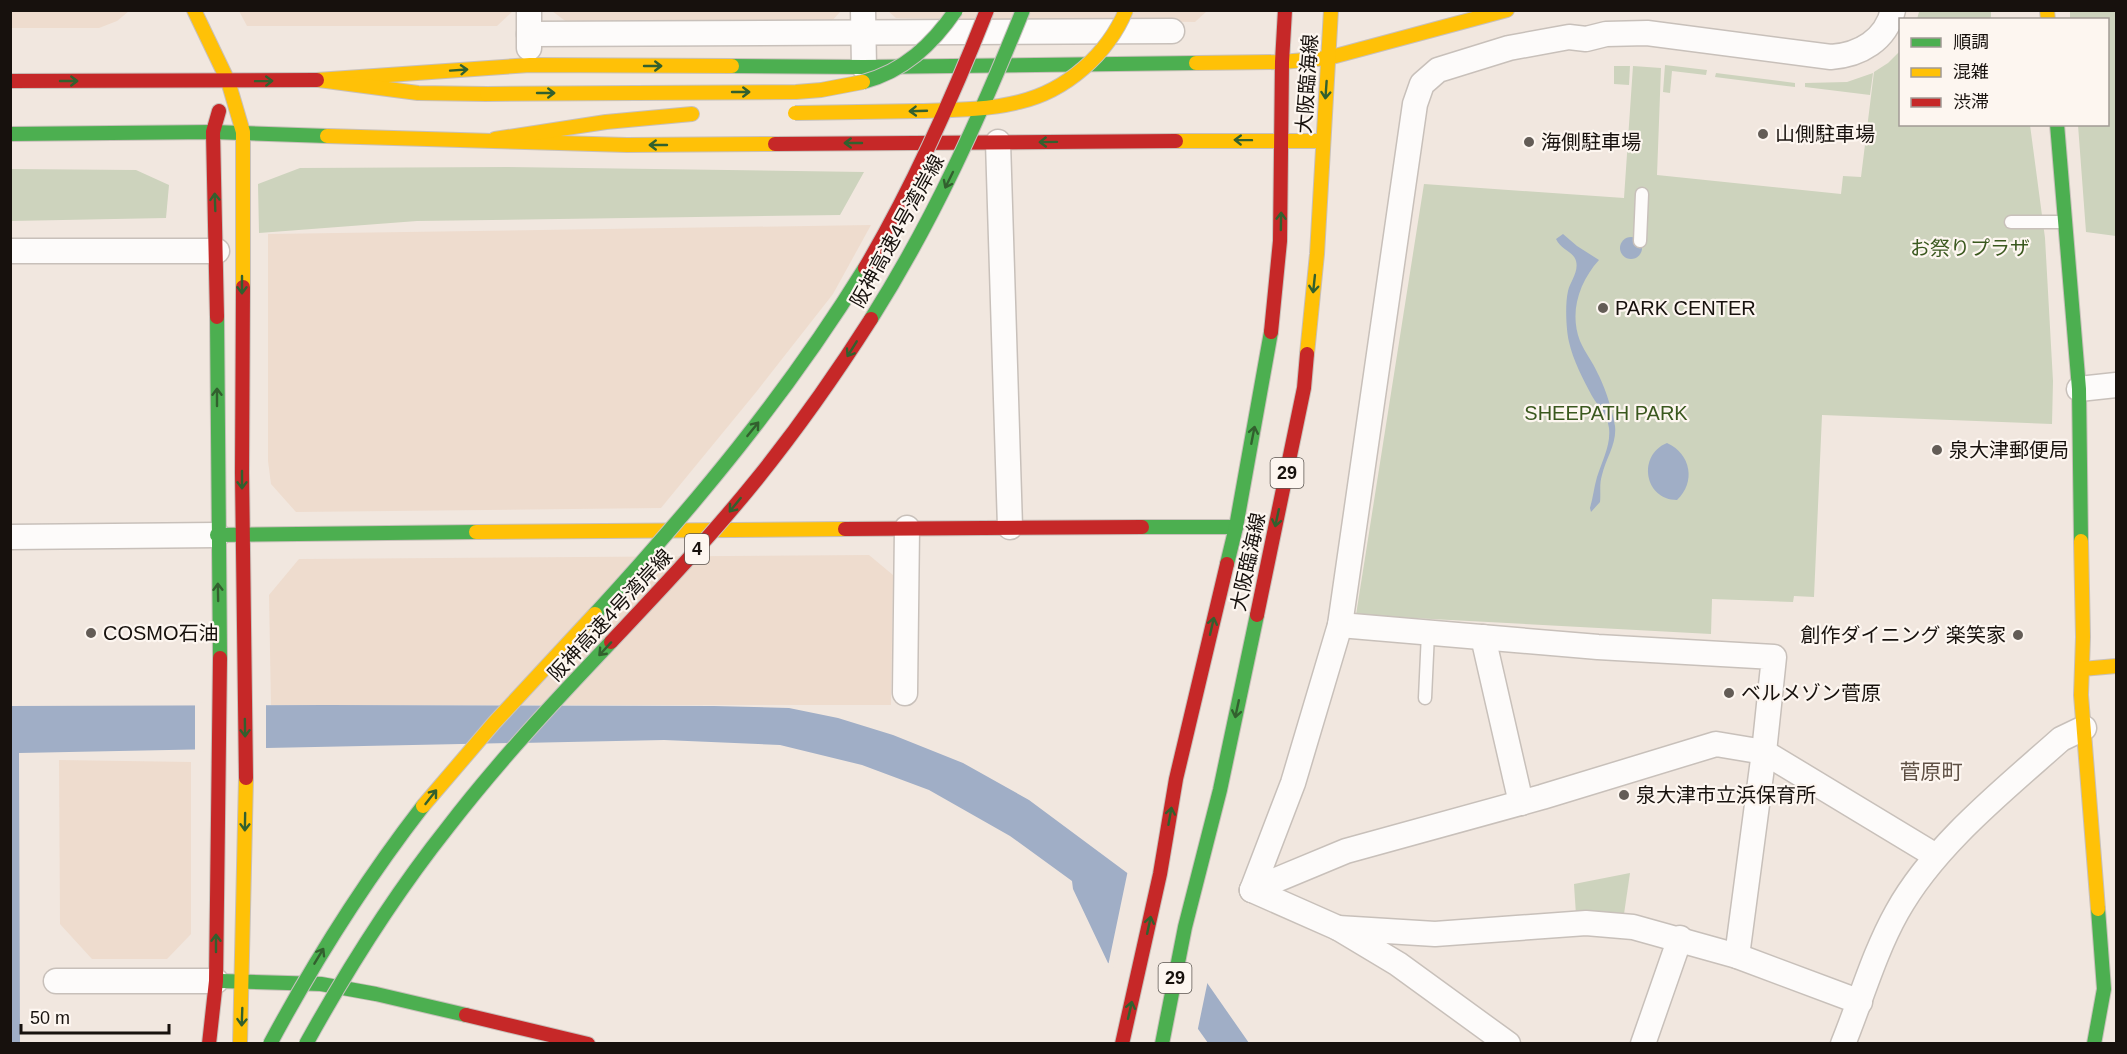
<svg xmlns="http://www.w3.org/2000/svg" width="2127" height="1054" viewBox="0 0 2127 1054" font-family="Arial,'Noto Sans JP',sans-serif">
	<rect width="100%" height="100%" fill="#f1e7df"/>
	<g fill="#eedcce">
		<path d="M 10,11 L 11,10 L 129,11 L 117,21 L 99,28 L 11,28 Z"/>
		<path d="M 239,11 L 513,11 L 497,26 L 247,26 Z"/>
		<path d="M 552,11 L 841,11 L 830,23 L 568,23 Z"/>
		<path d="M 888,11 L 1207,11 L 1195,22 L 896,18 Z"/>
		<path d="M 871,225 L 833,294 L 757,391 L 661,508 L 296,512 L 271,484 L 268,461 L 268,234 Z"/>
		<path d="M 869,555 L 893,575 L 891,705 L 271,705 L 269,595 L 299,559 Z"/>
		<path d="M 59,760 L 191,762 L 191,934 L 167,959 L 92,959 L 60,924 Z"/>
	</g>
	<g fill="#cdd3bd">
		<path d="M 1991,11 L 1991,19 L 1917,19 L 1919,12 Z"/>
		<path d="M 2070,11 L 2116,11 L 2116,236 L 2086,232 L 2078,125 L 2108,124 L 2108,20 L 2070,19 Z"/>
		<path d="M 1900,51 L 1900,124 L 2030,125 L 2045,238 L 2053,381 L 2052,424 L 1822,415 L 1814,597 L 1794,596 L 1793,602 L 1712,599 L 1711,634 L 1356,615 L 1424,184 L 1624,198 L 1633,66 L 1661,68 L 1657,175 L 1841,194 L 1843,176 L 1861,177 L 1874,72 L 1888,63 Z"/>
		<path d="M 1665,65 L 1707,70 L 1706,75 L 1672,71 L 1670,93 L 1663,92 Z"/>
		<path d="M 1614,66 L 1630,66 L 1629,85 L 1614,84 Z"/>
		<path d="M 1716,73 L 1795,83 L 1795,87 L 1715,77 Z"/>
		<path d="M 1873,73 L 1870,95 L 1805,87 L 1805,83 L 1847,82 Z"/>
		<path d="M 507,167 L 864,172 L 840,215 L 417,221 L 259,233 L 258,184 L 300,168 Z"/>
		<path d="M 10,169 L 136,170 L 169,185 L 166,218 L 11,221 Z"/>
		<path d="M 1630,873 L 1624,914 L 1576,915 L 1574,884 Z"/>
	</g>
	<g fill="#a0aec6">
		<path d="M 1563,234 L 1577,246 L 1599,260 C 1579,282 1569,313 1580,341 C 1585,353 1593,362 1598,374 C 1605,387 1613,412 1615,426 C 1617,444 1606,458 1602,475 C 1599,484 1601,493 1600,502 L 1591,512 L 1590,508 C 1593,498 1594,487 1597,477 C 1602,461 1611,445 1609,428 C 1607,414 1599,408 1592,396 C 1583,379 1573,360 1569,342 C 1566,329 1565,304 1568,291 C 1570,282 1579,272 1576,261 C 1574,252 1561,250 1556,239 Z"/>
		<circle cx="1631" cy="248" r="11"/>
		<path d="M 1667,443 C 1691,454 1696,482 1677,500 C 1644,500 1637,455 1667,443 Z"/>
		<path d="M 326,705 L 714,706 L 789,708 L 838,718 L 893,735 L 963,763 L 1029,800 L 1134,878 L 1249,1043 L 1208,1043 L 1161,977 L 1108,963 L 1073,889 L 1072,881 L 1010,836 L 929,790 L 862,765 L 780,745 L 664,740 L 19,753 L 20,1043 L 11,1043 L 10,706 Z"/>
	</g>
	<g fill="#f1e7df">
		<path d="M 266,702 L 266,750 L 195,752 L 195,703 Z"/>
		<path d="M 1128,870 L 1137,877 L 1208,980 L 1197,1033 L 1159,979 L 1108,966 Z"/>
	</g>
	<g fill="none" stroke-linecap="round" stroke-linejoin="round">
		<defs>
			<g id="lane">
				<path d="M 2011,222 L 2063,222"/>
				<path d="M 1640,241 L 1642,194"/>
				<path d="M 1425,698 L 1428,633"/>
			</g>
			<g id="street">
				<path d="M 529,10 L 529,48"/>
				<path d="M 863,10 L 864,67"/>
				<path d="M 529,34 L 1172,31"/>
				<path d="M 998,142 L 1010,527"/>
				<path d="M 10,251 L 217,251"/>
				<path d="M 2079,389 L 2116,385"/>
				<path d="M 10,537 L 217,535"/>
				<path d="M 1340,625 L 1598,647 L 1774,657 L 1764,752 L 1737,956"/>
				<path d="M 1483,637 L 1521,803"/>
				<path d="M 905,693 L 907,528"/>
				<path d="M 1252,890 L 1293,783 L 1340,625 L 1415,104 L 1422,84 L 1438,70 L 1509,48 L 1569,37 L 1586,39 L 1606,34 L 1647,33 L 1831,57 C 1860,55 1886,40 1893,10"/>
				<path d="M 1252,890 L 1346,851 L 1542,797 L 1716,744 L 1764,752 L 1936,856"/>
				<path d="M 1252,890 L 1338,928 L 1398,964 L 1508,1044"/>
				<path d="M 1338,928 L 1435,934 L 1586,923 L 1633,927 L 1737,956 L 1860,1002"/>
				<path d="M 56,981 L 216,981"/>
				<path d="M 1643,1044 L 1680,938"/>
				<path d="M 1843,1044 C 1861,1000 1874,953 1897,912 C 1934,845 2005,789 2061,739 L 2084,728"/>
			</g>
			<g id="fast">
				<path d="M 732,66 L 864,67 L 1196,63"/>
				<path d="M 2057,124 L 2079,389 L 2081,541"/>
				<path d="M 10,134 L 213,132 L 327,136"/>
				<path d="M 217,317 L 220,658"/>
				<path d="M 1142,527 L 1236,527"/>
				<path d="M 217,535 L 476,532"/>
				<path d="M 1227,564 L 1236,527 L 1271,332"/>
				<path d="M 221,981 L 321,984 L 376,994 L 466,1015"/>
				<path d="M 1162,1044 L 1185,927 L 1220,790 L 1257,615"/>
				<path d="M 2094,1044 L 2104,989 L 2098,909"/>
			</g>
			<g id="slow">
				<path d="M 194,10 L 228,81 L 243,132 L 243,287"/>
				<path d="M 2047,10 L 2048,20"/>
				<path d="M 1196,63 L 1282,62 L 1328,58 L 1507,10"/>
				<path d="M 317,80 L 530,65 L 732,66"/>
				<path d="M 319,80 L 418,93 L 487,94"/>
				<path d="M 327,136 L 627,145 L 775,144"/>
				<path d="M 495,139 L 606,122 L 692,114"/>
				<path d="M 1176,141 L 1323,141"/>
				<path d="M 1307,354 L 1317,254 L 1331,10"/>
				<path d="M 476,532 L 845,529"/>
				<path d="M 2081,541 L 2083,637 L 2081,695 L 2098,909"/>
				<path d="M 2082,669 L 2116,666"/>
				<path d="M 240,1044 L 246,778"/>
			</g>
			<g id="jam">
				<path d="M 10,81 L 317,80"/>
				<path d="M 775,144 L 1176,141"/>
				<path d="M 243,287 L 242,473 L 246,778"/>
				<path d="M 217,317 L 213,132 L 219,111"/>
				<path d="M 1271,332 L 1280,241 L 1282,62 L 1285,10"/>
				<path d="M 845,529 L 1142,527"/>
				<path d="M 1257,615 L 1304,388 L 1307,354"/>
				<path d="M 466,1015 L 588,1044"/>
				<path d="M 209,1044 L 216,981 L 220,658"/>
				<path d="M 1122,1044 L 1160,874 L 1176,779 L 1227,564"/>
			</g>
		</defs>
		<use href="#lane" stroke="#c8c0ba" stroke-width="15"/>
		<use href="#street" stroke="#c8c0ba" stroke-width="27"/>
		<use href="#fast" stroke="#c8c0ba" stroke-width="16"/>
		<use href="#slow" stroke="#c8c0ba" stroke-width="16"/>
		<use href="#jam" stroke="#c8c0ba" stroke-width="16"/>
		<use href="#lane" stroke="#fdfbfa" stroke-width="12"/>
		<use href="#street" stroke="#fdfbfa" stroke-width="24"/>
		<use href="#fast" stroke="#4caf50" stroke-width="14"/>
		<use href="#slow" stroke="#ffc107" stroke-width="14"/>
		<use href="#jam" stroke="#c62828" stroke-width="14"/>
		<defs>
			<g id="fast-bridge">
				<path d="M 863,82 C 904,71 932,45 956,10"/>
				<path d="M 871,319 C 933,221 980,117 1023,10"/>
				<path d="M 595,614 C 695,505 788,393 865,268"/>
				<path d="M 270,1044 C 315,960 365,881 423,806"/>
				<path d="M 306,1044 C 348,968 394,895 448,827 C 498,762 554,702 611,642"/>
			</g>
			<g id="slow-bridge">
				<path d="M 487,94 L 796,92 L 821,90 L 863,82"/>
				<path d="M 795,113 C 836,112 877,112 919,111 C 952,110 987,110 1019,102 C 1066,91 1108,54 1126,10"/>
				<path d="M 423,806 L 494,723 L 595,614"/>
			</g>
			<g id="jam-bridge">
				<path d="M 865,268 C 914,185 952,99 987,10"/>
				<path d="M 611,642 C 661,589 711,536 757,479 C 798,428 836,374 871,319"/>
			</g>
		</defs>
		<use href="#fast-bridge" stroke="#c7c2bf" stroke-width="16" stroke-linecap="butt"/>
		<use href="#slow-bridge" stroke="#c7c2bf" stroke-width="16" stroke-linecap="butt"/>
		<use href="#jam-bridge" stroke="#c7c2bf" stroke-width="16" stroke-linecap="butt"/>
		<use href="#fast-bridge" stroke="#4caf50" stroke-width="14"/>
		<use href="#slow-bridge" stroke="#ffc107" stroke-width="14"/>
		<use href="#jam-bridge" stroke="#c62828" stroke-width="14"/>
	</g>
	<defs><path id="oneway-shaft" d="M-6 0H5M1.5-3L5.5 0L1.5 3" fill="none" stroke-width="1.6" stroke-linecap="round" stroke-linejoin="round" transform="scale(1.5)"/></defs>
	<g stroke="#32602e">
		<use href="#oneway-shaft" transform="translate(653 66)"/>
		<use href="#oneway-shaft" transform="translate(459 70) rotate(-4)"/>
		<use href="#oneway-shaft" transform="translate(69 81)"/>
		<use href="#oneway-shaft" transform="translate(264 81) rotate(-1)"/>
		<use href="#oneway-shaft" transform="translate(1326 90) rotate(94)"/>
		<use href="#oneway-shaft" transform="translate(741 92)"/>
		<use href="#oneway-shaft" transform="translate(546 93)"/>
		<use href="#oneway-shaft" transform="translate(918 111) rotate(178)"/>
		<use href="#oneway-shaft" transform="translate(1243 140) rotate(-179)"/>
		<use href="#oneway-shaft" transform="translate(1048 142) rotate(179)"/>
		<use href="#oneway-shaft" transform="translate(853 143) rotate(180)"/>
		<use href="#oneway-shaft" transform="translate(658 145) rotate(180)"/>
		<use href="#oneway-shaft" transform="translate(949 180) rotate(116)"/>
		<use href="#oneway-shaft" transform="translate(215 202) rotate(-92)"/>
		<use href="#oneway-shaft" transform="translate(1281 221) rotate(-89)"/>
		<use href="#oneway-shaft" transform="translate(1314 284) rotate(96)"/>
		<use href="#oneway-shaft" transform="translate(242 285) rotate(90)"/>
		<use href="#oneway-shaft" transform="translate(852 349) rotate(122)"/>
		<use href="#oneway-shaft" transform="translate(217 397) rotate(-90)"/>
		<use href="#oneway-shaft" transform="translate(753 429) rotate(-51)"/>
		<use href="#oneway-shaft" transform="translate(1253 435) rotate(-79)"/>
		<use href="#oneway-shaft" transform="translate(242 480) rotate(90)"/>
		<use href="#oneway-shaft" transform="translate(735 505) rotate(129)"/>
		<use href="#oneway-shaft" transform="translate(1277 518) rotate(102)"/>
		<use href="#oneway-shaft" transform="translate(218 592) rotate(-91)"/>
		<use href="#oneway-shaft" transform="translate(1212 626) rotate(-77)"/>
		<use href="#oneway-shaft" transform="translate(605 649) rotate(133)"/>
		<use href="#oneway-shaft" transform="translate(1237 709) rotate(102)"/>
		<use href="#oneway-shaft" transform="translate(245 728) rotate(89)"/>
		<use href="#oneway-shaft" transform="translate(431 797) rotate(-52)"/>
		<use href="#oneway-shaft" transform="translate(1170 816) rotate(-80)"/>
		<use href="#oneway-shaft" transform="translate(245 822) rotate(91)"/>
		<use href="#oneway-shaft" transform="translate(1149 925) rotate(-78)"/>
		<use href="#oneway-shaft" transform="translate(216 943) rotate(-90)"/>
		<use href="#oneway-shaft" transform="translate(319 956) rotate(-59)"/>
		<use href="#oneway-shaft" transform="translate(1130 1010) rotate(-77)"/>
		<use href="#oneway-shaft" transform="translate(242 1017) rotate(92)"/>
	</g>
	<g fill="#635c56" stroke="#fdf6f0" stroke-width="2">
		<circle cx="1763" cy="134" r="6"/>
		<circle cx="1529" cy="142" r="6"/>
		<circle cx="1603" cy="308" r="6"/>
		<circle cx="1937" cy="450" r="6"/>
		<circle cx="91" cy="633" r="6"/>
		<circle cx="2018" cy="635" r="6"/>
		<circle cx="1729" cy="693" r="6"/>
		<circle cx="1624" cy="795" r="6"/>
	</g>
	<g text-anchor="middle" stroke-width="4.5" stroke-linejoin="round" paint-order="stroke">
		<g fill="#fdf6f0" stroke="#5c5651" stroke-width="1.5">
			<rect x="1270.5" y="458" width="33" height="30" rx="4.5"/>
			<rect x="685" y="534" width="24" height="30" rx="4.5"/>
			<rect x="1158.5" y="963" width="33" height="30" rx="4.5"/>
		</g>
		<g font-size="18" font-weight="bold" fill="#17110d">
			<text x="1287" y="479">29</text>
			<text x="697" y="555">4</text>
			<text x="1175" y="984">29</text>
		</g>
		<g font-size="20" fill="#17110d" stroke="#fdf6f0">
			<text transform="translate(1307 84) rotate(-86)" y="7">大阪臨海線</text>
			<text transform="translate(897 231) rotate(-61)" y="7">阪神高速4号湾岸線</text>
			<text transform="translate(1248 562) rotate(-78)" y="7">大阪臨海線</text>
			<text transform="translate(610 615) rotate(-47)" y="7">阪神高速4号湾岸線</text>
		</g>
		<g font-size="20" fill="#17110d" stroke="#fdf6f0" text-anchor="start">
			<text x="1775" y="141">山側駐車場</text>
			<text x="1541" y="149">海側駐車場</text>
			<text x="1615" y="315">PARK CENTER</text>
			<text x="1949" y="457">泉大津郵便局</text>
			<text x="103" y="640">COSMO石油</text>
			<text x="2006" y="642" text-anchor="end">創作ダイニング 楽笑家</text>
			<text x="1741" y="700">ベルメゾン菅原</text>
			<text x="1636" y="802">泉大津市立浜保育所</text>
		</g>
		<g font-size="20" fill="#3a581e" stroke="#fdf6f0">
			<text x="1970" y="255">お祭りプラザ</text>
			<text x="1606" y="420">SHEEPATH PARK</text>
		</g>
		<g font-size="21" fill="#5f5145" stroke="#fdf6f0">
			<text x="1931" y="779">菅原町</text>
		</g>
	</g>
	<rect width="2127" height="1054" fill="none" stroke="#17110d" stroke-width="24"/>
	<rect x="1899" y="18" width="210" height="108" fill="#fdf6f0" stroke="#a19a95" stroke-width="1.5"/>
	<rect x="1911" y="38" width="30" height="9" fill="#4caf50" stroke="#a19a95" stroke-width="1.5"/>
	<text x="1953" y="48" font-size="18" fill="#17110d">順調</text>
	<rect x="1911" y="68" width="30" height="9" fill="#ffc107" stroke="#a19a95" stroke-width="1.5"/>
	<text x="1953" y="78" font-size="18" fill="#17110d">混雑</text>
	<rect x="1911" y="98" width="30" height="9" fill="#c62828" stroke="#a19a95" stroke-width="1.5"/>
	<text x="1953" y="108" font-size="18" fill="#17110d">渋滞</text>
	<path d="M21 1024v9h148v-9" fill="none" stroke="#17110d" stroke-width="3"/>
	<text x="30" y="1024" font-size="18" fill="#17110d" stroke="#fdf6f0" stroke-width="4.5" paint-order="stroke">50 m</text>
</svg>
